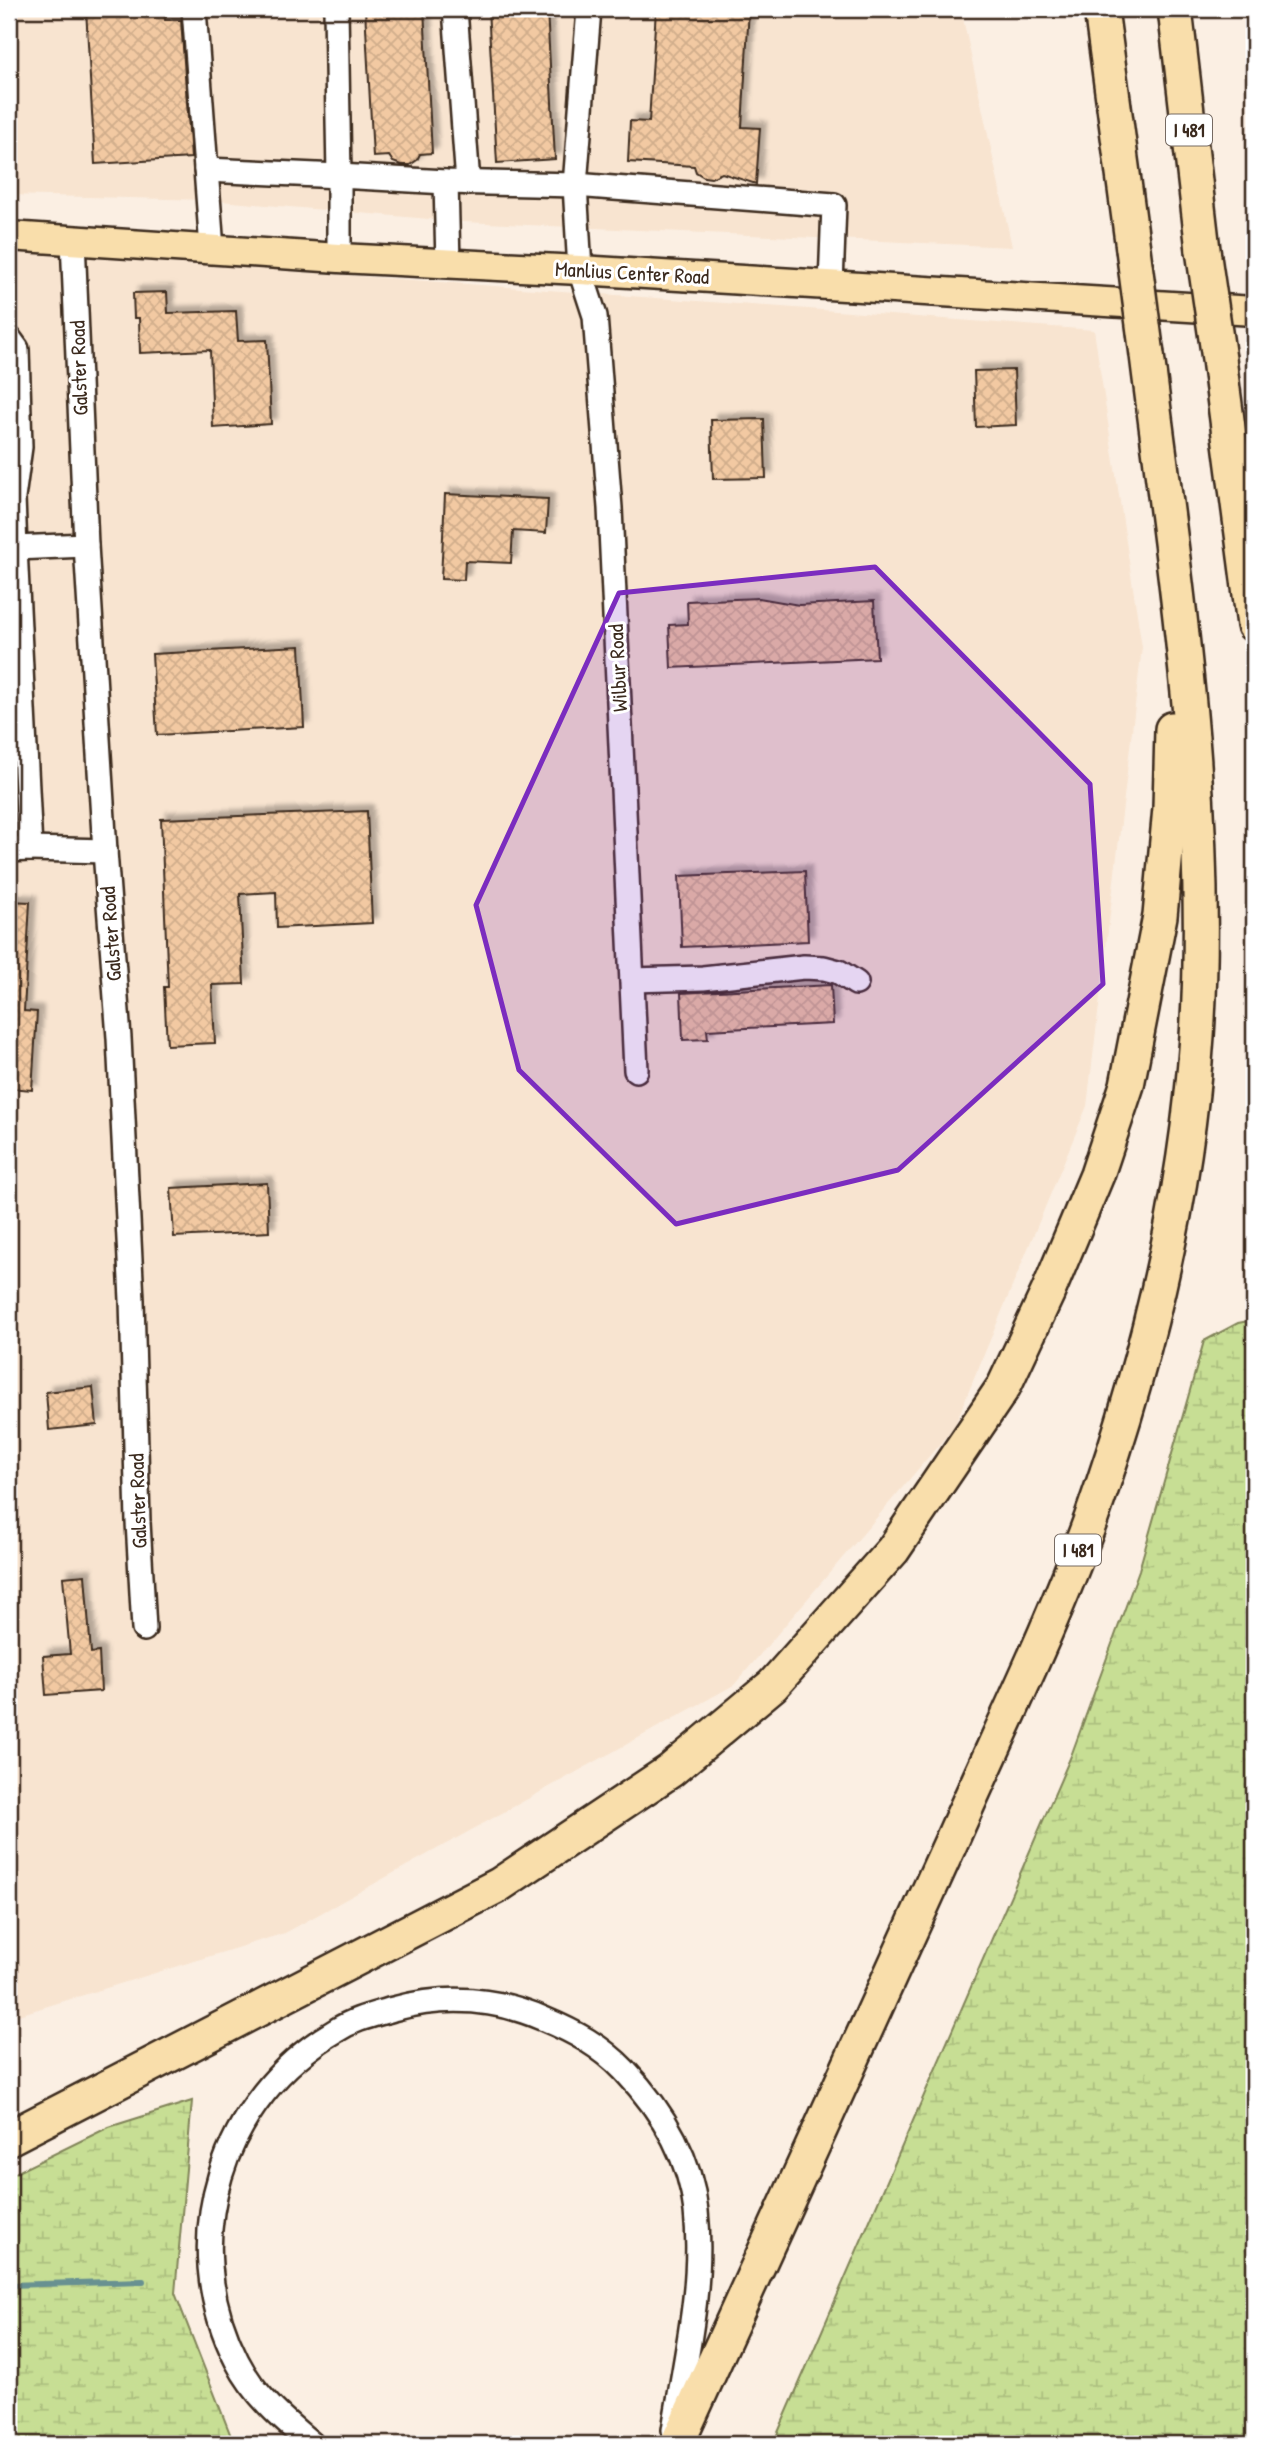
<svg xmlns="http://www.w3.org/2000/svg" width="1263" height="2453" viewBox="0 0 1263 2453" font-family="'Patrick Hand',sans-serif">
	<defs>
		<pattern id="wetland-marsh" width="20" height="14" patternUnits="userSpaceOnUse" patternTransform="scale(1.75)"><rect width="20" height="14" fill="#c7de94"/><path d="M1 5h8M5 5V1M11 12h8M15 12V8" fill="none" stroke="#acbf7f"/></pattern>
		<pattern id="building-cross-hatch" width="8" height="8" patternUnits="userSpaceOnUse" patternTransform="scale(1.75)"><rect width="8" height="8" fill="#f2c9a2"/><path d="M0 0l8 8M0 8l8-8" fill="none" stroke="#d0ad8b"/></pattern>
		<filter id="shadow"><feDropShadow dx="6" dy="-6" stdDeviation="2" flood-color="#0004"/></filter>
	</defs>
	<rect width="100%" height="100%" fill="#fbefe3"/>
	<filter id="ink" filterUnits="userSpaceOnUse"><feTurbulence type="fractalNoise" baseFrequency=".0143" numOctaves="2"/><feDisplacementMap in="SourceGraphic" scale="14" xChannelSelector="R" yChannelSelector="G"/><feConvolveMatrix kernelMatrix="1 2 1 2 8 2 1 2 1" color-interpolation-filters="sRGB"/></filter>
	<g filter="url(#ink)">
		<g fill="#f8e4d0">
			<path d="M 9,9 L 961,9 L 1012,247 L 464,222 L 208,200 L 9,195 Z"/>
			<path d="M 9,252 L 30,252 L 1094,330 L 1142,647 L 1087,1106 L 954,1427 L 734,1685 L 285,1933 L 9,2018 Z"/>
		</g>
		<g fill="url(#wetland-marsh)" stroke="#818459" stroke-width="2">
			<path d="M 1254,1320 L 1254,2444 L 773,2444 L 1071,1756 L 1139,1570 L 1204,1341 L 1238,1323 Z"/>
			<path d="M 192,2101 L 175,2293 L 234,2444 L 9,2444 L 9,2176 L 109,2127 Z"/>
		</g>
		<g fill="none" stroke-linecap="round" stroke-linejoin="round">
			<path stroke="#679191" stroke-width="6" d="M 9,2285 L 143,2281"/>
		</g>
		<g fill="url(#building-cross-hatch)" stroke="#3b2a1e" stroke-width="2" filter="url(#shadow)">
			<path d="M 86,9 L 164,9 L 165,20 L 181,20 L 191,158 L 95,164 Z"/>
			<path d="M 365,9 L 424,9 L 432,153 L 420,154 L 417,160 L 410,165 L 401,165 L 393,162 L 389,156 L 373,157 Z"/>
			<path d="M 488,9 L 547,9 L 555,159 L 497,163 Z"/>
			<path d="M 656,9 L 749,9 L 742,127 L 760,128 L 756,184 L 722,173 L 711,178 L 704,177 L 696,172 L 694,166 L 628,162 L 630,121 L 649,122 Z"/>
			<path d="M 167,292 L 168,313 L 236,311 L 238,341 L 267,340 L 271,424 L 213,428 L 210,350 L 140,353 L 139,318 L 134,318 L 133,293 Z"/>
			<path d="M 1014,370 L 1016,425 L 976,427 L 974,371 Z"/>
			<path d="M 764,419 L 766,478 L 713,479 L 711,420 Z"/>
			<path d="M 445,494 L 548,499 L 546,533 L 513,531 L 511,563 L 465,561 L 464,580 L 441,579 Z"/>
			<path d="M 759,598 L 799,605 L 874,601 L 877,658 L 671,668 L 669,625 L 688,624 L 687,601 Z"/>
			<path d="M 300,646 L 304,727 L 157,735 L 152,654 Z"/>
			<path d="M 367,811 L 372,923 L 277,928 L 276,892 L 240,894 L 244,984 L 212,985 L 215,1043 L 167,1045 L 164,987 L 168,987 L 161,819 Z"/>
			<path d="M 805,871 L 808,941 L 682,947 L 679,876 Z"/>
			<path d="M 9,901 L 30,902 L 24,1011 L 37,1012 L 32,1090 L 9,1088 Z"/>
			<path d="M 831,985 L 833,1024 L 707,1030 L 708,1039 L 683,1040 L 681,993 Z"/>
			<path d="M 267,1183 L 269,1232 L 174,1237 L 171,1188 Z"/>
			<path d="M 93,1387 L 97,1425 L 49,1430 L 46,1392 Z"/>
			<path d="M 85,1575 L 91,1653 L 99,1652 L 101,1691 L 46,1695 L 43,1656 L 70,1654 L 63,1577 Z"/>
		</g>
		<g fill="none" stroke-linecap="round" stroke-linejoin="round">
			<defs>
				<g id="minor">
					<path d="M 194,9 L 212,249"/>
					<path d="M 455,9 L 468,183"/>
					<path d="M 589,9 L 575,185 L 580,270 L 595,316 L 610,508 L 636,1070"/>
					<path d="M 206,170 L 339,176 L 336,9"/>
					<path d="M 446,182 L 448,264"/>
					<path d="M 73,240 L 86,545 L 105,851 L 119,1038 L 132,1300 L 138,1522 L 144,1629"/>
					<path d="M 339,258 L 339,176 L 446,182 L 575,185 L 834,205 L 831,285"/>
					<path d="M 9,338 L 17,349 L 20,447 L 13,498 L 15,548 L 86,545"/>
					<path d="M 30,849 L 105,851"/>
					<path d="M 9,850 L 30,849 L 15,548"/>
					<path d="M 632,980 L 703,978 L 804,967 L 824,968 L 839,972 L 856,983"/>
					<path d="M 312,2444 C 283,2420 254,2395 237,2361 C 175,2241 221,2097 337,2030 C 354,2019 373,2015 393,2009 C 445,1995 494,1997 544,2019 C 575,2032 601,2046 624,2070 C 661,2109 690,2156 696,2211 C 704,2284 685,2359 674,2430"/>
				</g>
				<path id="major" d="M 9,236 L 339,258 L 580,270 L 1254,311"/>
				<g id="highway">
					<path d="M 1101,9 L 1133,249"/>
					<path d="M 1175,9 L 1203,250"/>
					<path d="M 1219,359 L 1254,625"/>
					<path d="M 9,2138 L 499,1885 L 670,1771 L 773,1685 L 893,1550 L 1004,1386 L 1048,1292 L 1097,1175 L 1127,1085 L 1160,916 L 1170,808 L 1172,729"/>
					<path d="M 677,2444 C 768,2243 861,2043 951,1842 C 998,1735 1051,1629 1091,1519 C 1146,1363 1186,1201 1197,1036 C 1212,808 1175,580 1147,355"/>
				</g>
			</defs>
			<use href="#minor" stroke="#3b2a1e" stroke-width="28"/>
			<use href="#major" stroke="#3b2a1e" stroke-width="33"/>
			<use href="#highway" stroke="#3b2a1e" stroke-width="38"/>
			<use href="#minor" stroke="#fff" stroke-width="23"/>
			<use href="#major" stroke="#f9deab" stroke-width="28"/>
			<use href="#highway" stroke="#f9deab" stroke-width="33"/>
			<defs>
				<g id="highway-bridge">
					<path d="M 1133,249 L 1147,355"/>
					<path d="M 1203,250 L 1219,359"/>
				</g>
			</defs>
			<use href="#highway-bridge" stroke="#3b2a1e" stroke-width="38" stroke-linecap="butt"/>
			<use href="#highway-bridge" stroke="#f9deab" stroke-width="33"/>
		</g>
	</g>
	<path fill="#7b2cbf" fill-opacity="0.2" stroke="#7b2cbf" stroke-width="5" stroke-linejoin="round" d="M 875,567 L 1090,784 L 1103,984 L 898,1170 L 676,1224 L 519,1070 L 476,905 L 619,593 Z"/>
	<g text-anchor="middle" stroke-width="6" stroke-linejoin="round" paint-order="stroke">
		<g fill="#fff" stroke="#766a62" stroke-width="2">
			<rect x="1166" y="114.5" width="46" height="31" rx="5"/>
			<rect x="1055" y="1534.5" width="46" height="31" rx="5"/>
		</g>
		<g font-size="19" font-weight="bold" fill="#3b2a1e">
			<text x="1189" y="137">I 481</text>
			<text x="1078" y="1557">I 481</text>
		</g>
		<g font-size="21" fill="#3b2a1e" stroke="#fff">
			<text transform="translate(632 273) rotate(3)" y="7">Manlius Center Road</text>
			<text transform="translate(79 368) rotate(-92)" y="7">Galster Road</text>
			<text transform="translate(618 668) rotate(-93)" y="7">Wilbur Road</text>
			<text transform="translate(111 934) rotate(-94)" y="7">Galster Road</text>
			<text transform="translate(138 1501) rotate(-92)" y="7">Galster Road</text>
		</g>
	</g>
	<rect width="1263" height="2453" fill="none" stroke="#fff" stroke-width="35"/>
	<rect x="18" y="18" width="1228" height="2418" fill="none" stroke="#3b2a1e" stroke-width="2.5" filter="url(#ink)"/>
</svg>
